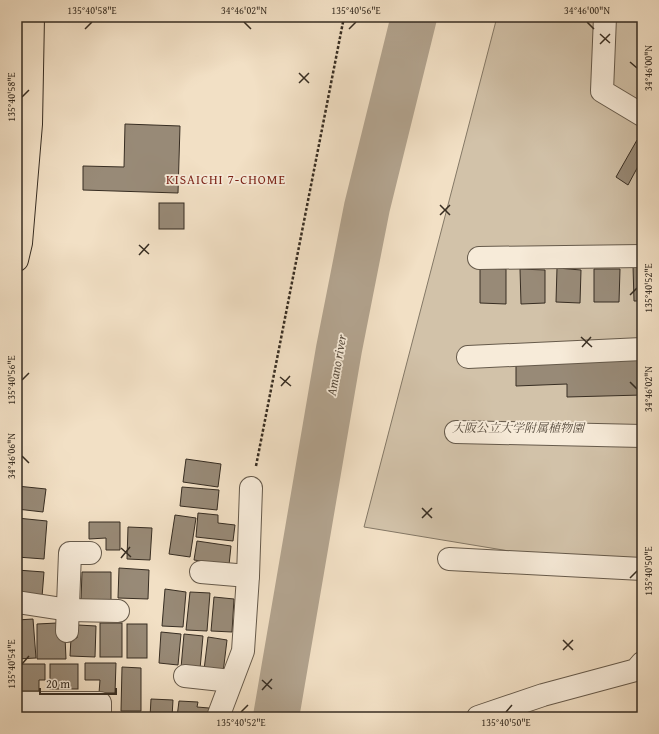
<svg xmlns="http://www.w3.org/2000/svg" width="659" height="734" viewBox="0 0 659 734" font-family="'Gentium Book Plus','Noto Serif JP',serif">
	<rect width="100%" height="100%" fill="#f2e0c5"/>
	<filter id="stains"><feTurbulence type="fractalNoise" baseFrequency=".005" numOctaves="4"/><feColorMatrix values="0 0 0 0 .2 0 0 0 0 .09 0 0 0 0 .02 0 0 0 .5 -.17"/></filter>
	<radialGradient id="worn" r=".72"><stop offset=".6" stop-color="#630" stop-opacity="0"/><stop offset="1" stop-color="#630" stop-opacity=".3"/></radialGradient>
	<path fill="#d2c2a9" stroke="#847866" d="M 497,17 L 642,17 L 642,573 L 364,527 Z"/>
	<g fill="none" stroke-linecap="round" stroke-linejoin="round">
		<path stroke="#b2a38e" stroke-width="46" d="M 276,717 L 339,349 L 367,207 L 414,17"/>
	</g>
	<g fill="#988a77" stroke="#372d22">
		<path d="M 125,124 L 180,126 L 178,193 L 83,190 L 83,166 L 124,167 Z"/>
		<path d="M 637,140 L 642,143 L 642,159 L 628,185 L 616,177 Z"/>
		<rect x="159" y="203" width="25" height="26"/>
		<path d="M 633,266 L 642,266 L 642,301 L 634,301 Z"/>
		<path d="M 480,268 L 506,269 L 506,304 L 480,303 Z"/>
		<path d="M 557,268 L 581,270 L 580,303 L 556,302 Z"/>
		<path d="M 520,269 L 545,270 L 545,303 L 521,304 Z"/>
		<path d="M 594,269 L 620,269 L 619,302 L 594,302 Z"/>
		<path d="M 642,357 L 642,395 L 567,397 L 567,384 L 516,386 L 516,361 Z"/>
		<path d="M 186,459 L 221,464 L 218,487 L 183,482 Z"/>
		<path d="M 17,486 L 46,489 L 43,512 L 17,509 Z"/>
		<path d="M 182,487 L 219,490 L 217,510 L 180,506 Z"/>
		<path d="M 198,513 L 218,515 L 218,523 L 235,525 L 233,541 L 196,537 Z"/>
		<path d="M 175,515 L 196,518 L 190,557 L 169,554 Z"/>
		<path d="M 17,518 L 47,521 L 44,559 L 17,557 Z"/>
		<path d="M 89,522 L 120,522 L 120,550 L 106,550 L 106,538 L 89,539 Z"/>
		<path d="M 128,527 L 152,528 L 150,560 L 127,559 Z"/>
		<path d="M 197,541 L 231,546 L 229,565 L 194,560 Z"/>
		<path d="M 119,568 L 149,570 L 148,599 L 118,598 Z"/>
		<path d="M 17,570 L 44,572 L 42,597 L 17,595 Z"/>
		<path d="M 82,572 L 111,572 L 111,600 L 81,600 Z"/>
		<path d="M 165,589 L 186,592 L 183,627 L 162,626 Z"/>
		<path d="M 190,592 L 210,593 L 207,631 L 186,630 Z"/>
		<path d="M 214,597 L 234,599 L 232,632 L 211,631 Z"/>
		<path d="M 33,619 L 36,658 L 17,659 L 17,620 Z"/>
		<path d="M 57,623 L 58,637 L 65,637 L 66,659 L 37,659 L 37,624 Z"/>
		<rect x="100" y="623" width="22" height="34"/>
		<rect x="127" y="624" width="20" height="34"/>
		<path d="M 78,625 L 96,626 L 95,657 L 70,656 L 71,638 L 77,638 Z"/>
		<path d="M 161,632 L 181,634 L 178,665 L 159,663 Z"/>
		<path d="M 184,634 L 203,636 L 200,669 L 181,668 Z"/>
		<path d="M 208,637 L 227,640 L 223,673 L 204,670 Z"/>
		<path d="M 85,663 L 116,663 L 115,693 L 99,693 L 100,680 L 85,680 Z"/>
		<path d="M 18,664 L 45,664 L 45,680 L 39,680 L 39,691 L 17,691 Z"/>
		<rect x="50" y="664" width="28" height="25"/>
		<path d="M 122,667 L 141,668 L 141,711 L 121,711 Z"/>
		<path d="M 151,699 L 173,700 L 172,717 L 150,717 Z"/>
		<path d="M 179,701 L 198,702 L 197,707 L 209,708 L 208,717 L 177,717 Z"/>
	</g>
	<g fill="none" stroke-linecap="round" stroke-linejoin="round">
		<defs>
			<g id="minor">
				<path d="M 605,17 L 602,91 L 642,115"/>
				<path d="M 479,258 L 642,256"/>
				<path d="M 468,357 L 642,349"/>
				<path d="M 456,432 L 642,436"/>
				<path d="M 449,559 L 642,569"/>
				<path d="M 201,572 L 248,576"/>
				<path d="M 17,602 L 69,610 L 118,611"/>
				<path d="M 67,631 L 70,553 L 90,553"/>
				<path d="M 185,676 L 231,681"/>
				<path d="M 17,703 L 100,703 L 100,717"/>
				<path d="M 218,717 L 243,651 L 248,576 L 251,488"/>
				<path d="M 478,717 L 543,695 L 636,670 L 642,663"/>
			</g>
			<path id="highway" d="M 17,260 L 21,243 L 31,124 L 33,17"/>
		</defs>
		<use href="#minor" stroke="#665a4b" stroke-width="24"/>
		<use href="#highway" stroke="#372d22" stroke-width="24"/>
		<path stroke="#372d22" stroke-width="2.5" stroke-dasharray="3 2" stroke-linecap="butt" d="M 256,466 L 344,17"/>
		<use href="#minor" stroke="#f7ebd9" stroke-width="22"/>
		<use href="#highway" stroke="#f2e0c5" stroke-width="22"/>
	</g>
	<path fill="none" stroke="#372d22" stroke-width="1.5" d="M 244,22 L 251,29M 587,22 L 594,29M 85,29 L 92,22M 349,29 L 356,22M 600,34 L 610,43M 600,44 L 610,34M 630,62 L 637,68M 299,73 L 309,83M 299,83 L 309,73M 22,97 L 29,90M 440,205 L 450,215M 440,215 L 450,205M 139,245 L 149,254M 139,255 L 149,244M 630,295 L 637,288M 581,337 L 592,347M 582,347 L 591,337M 280,377 L 291,386M 22,380 L 29,373M 630,382 L 637,389M 281,386 L 290,376M 22,456 L 29,463M 422,508 L 432,518M 422,518 L 432,508M 121,548 L 131,557M 121,558 L 130,547M 630,578 L 637,571M 563,640 L 573,650M 563,650 L 573,640M 22,664 L 29,656M 262,680 L 272,689M 262,690 L 272,679M 241,712 L 248,705M 506,712 L 512,705"/>
	<g text-anchor="middle" stroke-width="3.5" stroke-linejoin="round" paint-order="stroke">
		<g font-size="12" font-style="italic" fill="#564b3d" stroke="#f7ebd9">
			<text x="518" y="432">大阪公立大学附属植物園</text>
		</g>
		<g font-size="13" letter-spacing="1" fill="#7a1f14" stroke="#f7ebd9">
			<text x="226" y="184">KISAICHI 7-CHOME</text>
		</g>
		<g font-size="13" font-style="italic" fill="#5c5042" stroke="#f7ebd9">
			<text transform="translate(336 365) rotate(-80)" y="5">Amano river</text>
		</g>
	</g>
	<rect width="659" height="734" fill="none" stroke="#f2e0c5" stroke-width="44"/>
	<path d="M40 688v6h76v-6" fill="none" stroke="#372d22" stroke-width="2"/>
	<text x="46" y="688" font-size="12" fill="#372d22" stroke="#f7ebd9" stroke-width="3" paint-order="stroke">20 m</text>
	<rect x="22" y="22" width="615" height="690" fill="none" stroke="#372d22" stroke-width="1.5"/>
	<g font-size="10" text-anchor="middle" fill="#372d22">
		<text x="92" y="14">135°40'58"E</text>
		<text x="244" y="14">34°46'02"N</text>
		<text x="356" y="14">135°40'56"E</text>
		<text x="587" y="14">34°46'00"N</text>
		<text transform="translate(648 68) rotate(-90)" y="4">34°46'00"N</text>
		<text transform="translate(11 97) rotate(-90)" y="4">135°40'58"E</text>
		<text transform="translate(648 288) rotate(-90)" y="4">135°40'52"E</text>
		<text transform="translate(11 380) rotate(-90)" y="4">135°40'56"E</text>
		<text transform="translate(648 389) rotate(-90)" y="4">34°46'02"N</text>
		<text transform="translate(11 456) rotate(-90)" y="4">34°46'06"N</text>
		<text transform="translate(648 571) rotate(-90)" y="4">135°40'50"E</text>
		<text transform="translate(11 664) rotate(-90)" y="4">135°40'54"E</text>
		<text x="241" y="726">135°40'52"E</text>
		<text x="506" y="726">135°40'50"E</text>
	</g>
	<rect width="100%" height="100%" filter="url(#stains)"/>
	<rect width="100%" height="100%" fill="url(#worn)"/>
</svg>
